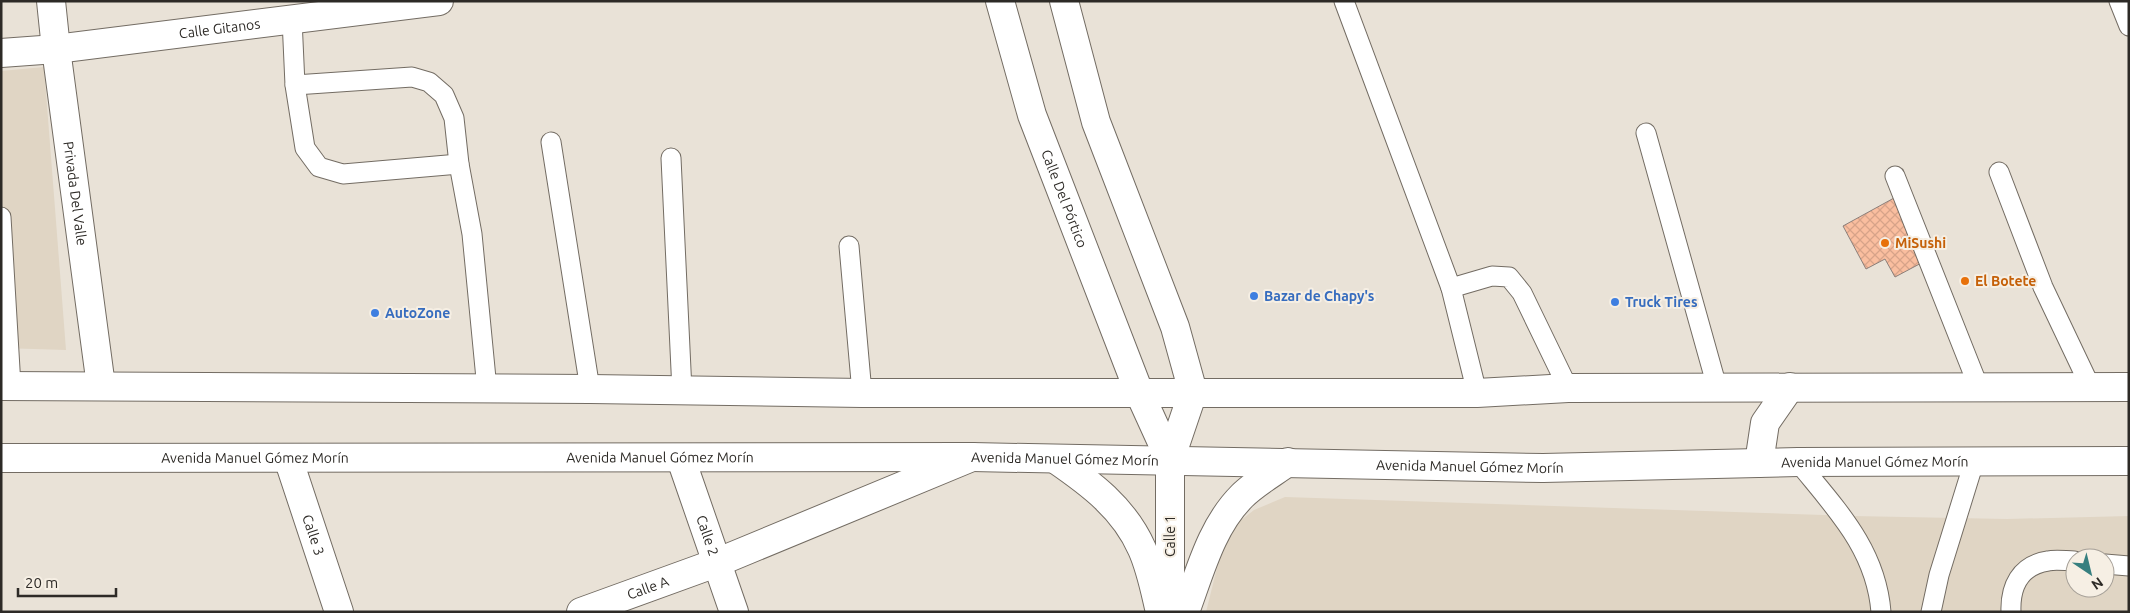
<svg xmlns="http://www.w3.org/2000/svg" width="2130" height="613" viewBox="0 0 2130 613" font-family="Ubuntu,sans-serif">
	<defs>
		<pattern id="building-cross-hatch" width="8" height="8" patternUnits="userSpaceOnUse" patternTransform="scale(1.25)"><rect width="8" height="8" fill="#fabe9f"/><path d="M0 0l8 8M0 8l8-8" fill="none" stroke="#d7a389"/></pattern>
	</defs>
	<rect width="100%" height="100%" fill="#e9e2d7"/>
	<g fill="#e0d5c4" fill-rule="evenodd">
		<path d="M 44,67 L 66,350 L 1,348 L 1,71 Z"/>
		<path d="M 1285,497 L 1853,516 L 2007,519 L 2129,516 L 2129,612 L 1206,612 L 1226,532 L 1254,510 ZM 2075,558 L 2105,558 L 2105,588 L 2075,588 Z"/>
	</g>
	<path fill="url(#building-cross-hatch)" stroke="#8c807b" d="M 1894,198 L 1927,260 L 1895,277 L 1885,259 L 1866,269 L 1843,226 Z"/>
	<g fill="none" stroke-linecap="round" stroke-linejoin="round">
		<defs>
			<g id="lane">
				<path d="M 1344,1 L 1451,288"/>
				<path d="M 2119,1 L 2129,26"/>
				<path d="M 292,19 L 295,85 L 412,77 L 429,82 L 444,95 L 454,118 L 459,164 L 472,234 L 487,389"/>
				<path d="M 295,85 L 305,148 L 319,167 L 343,174 L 459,164"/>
				<path d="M 1646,133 L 1717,387"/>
				<path d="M 551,142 L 590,389"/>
				<path d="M 671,158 L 682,391"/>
				<path d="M 1999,172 L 2043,287 L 2091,388"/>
				<path d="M 1895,176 L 1979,388"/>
				<path d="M 1,217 L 11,386"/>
				<path d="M 849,246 L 862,393"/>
				<path d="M 1477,393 L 1451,288 L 1492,276 L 1509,277 L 1522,293 L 1568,388"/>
				<path d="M 1798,462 C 1836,509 1876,549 1881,612"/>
				<path d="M 2105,564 L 2129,566"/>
				<path d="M 1931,612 L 1939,575 L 1974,462"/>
				<path d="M 2011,612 C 2010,587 2020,565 2048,561 C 2056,559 2066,561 2075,561"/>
			</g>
			<g id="street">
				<path id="s1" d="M 51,1 L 56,49 L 101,386"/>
				<path id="s2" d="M 1000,1 L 1032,115 L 1139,392"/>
				<path d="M 1064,1 L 1096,122 L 1175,327 L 1193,392"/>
				<path id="s3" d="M 1,53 L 56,49 L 439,1"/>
				<path id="s4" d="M 288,458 L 339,612"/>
				<path id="s5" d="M 681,459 L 734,612"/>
				<path id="s6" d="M 581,612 L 716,563 L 972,457"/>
			</g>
			<g id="secondary">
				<path d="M 1139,392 L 1170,460"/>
				<path d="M 1170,612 L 1170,460 L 1193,392"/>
			</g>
			<g id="primary">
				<path d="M 1,386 L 590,389 L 862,393 L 1477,393 L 1568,388 L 2129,387"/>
				<path id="s7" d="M 1,458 L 972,457 L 1543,468 L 1798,462 L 2129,461"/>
				<path d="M 1055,459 C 1090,483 1124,508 1142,549 C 1151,569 1155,591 1160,612"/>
				<path d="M 1759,463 L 1765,423 L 1790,387"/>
				<path d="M 1185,612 C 1200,572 1211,527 1242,496 C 1255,483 1273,473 1288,462"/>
			</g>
		</defs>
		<use href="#lane" stroke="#736c63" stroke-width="21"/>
		<use href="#street" stroke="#736c63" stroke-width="30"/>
		<use href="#secondary" stroke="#736c63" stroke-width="30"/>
		<use href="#primary" stroke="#736c63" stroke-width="30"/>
		<use href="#lane" stroke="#fff" stroke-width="19"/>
		<use href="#street" stroke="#fff" stroke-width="28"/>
		<use href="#secondary" stroke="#fff" stroke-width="28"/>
		<use href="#primary" stroke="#fff" stroke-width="28"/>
	</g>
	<g fill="#e8710a" stroke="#f6efe4" stroke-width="2">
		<circle cx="1885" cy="243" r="5"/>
		<circle cx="1965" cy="281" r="5"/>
	</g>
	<g fill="#3f7fe0" stroke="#f6efe4" stroke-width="2">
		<circle cx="1254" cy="296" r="5"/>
		<circle cx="1615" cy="302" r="5"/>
		<circle cx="375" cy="313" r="5"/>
	</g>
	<g text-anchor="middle" stroke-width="4" stroke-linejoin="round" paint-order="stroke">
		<g font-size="14" fill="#2d2a26" stroke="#f6efe4">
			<text dy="5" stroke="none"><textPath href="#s3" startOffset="220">Calle Gitanos</textPath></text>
			<text dy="5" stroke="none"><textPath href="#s1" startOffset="194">Privada Del Valle</textPath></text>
			<text dy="5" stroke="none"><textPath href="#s2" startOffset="208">Calle Del Pórtico</textPath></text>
			<text dy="5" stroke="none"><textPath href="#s7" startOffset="254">Avenida Manuel Gómez Morín</textPath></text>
			<text dy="5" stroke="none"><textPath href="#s7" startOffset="659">Avenida Manuel Gómez Morín</textPath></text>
			<text dy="5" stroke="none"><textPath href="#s7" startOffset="1064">Avenida Manuel Gómez Morín</textPath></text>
			<text dy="5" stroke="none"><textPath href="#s7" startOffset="1874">Avenida Manuel Gómez Morín</textPath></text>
			<text dy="5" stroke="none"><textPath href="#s7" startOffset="1469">Avenida Manuel Gómez Morín</textPath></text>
			<text dy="5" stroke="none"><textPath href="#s4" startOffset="81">Calle 3</textPath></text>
			<text dy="5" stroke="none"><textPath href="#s5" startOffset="81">Calle 2</textPath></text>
			<text transform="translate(1170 536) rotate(-90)" y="5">Calle 1</text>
			<text dy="5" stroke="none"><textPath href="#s6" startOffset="71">Calle A</textPath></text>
		</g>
		<g font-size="14" font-weight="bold" fill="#c56008" stroke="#f6efe4" text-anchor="start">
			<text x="1895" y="248">MiSushi</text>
			<text x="1975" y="286">El Botete</text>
		</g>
		<g font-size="14" font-weight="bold" fill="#366cbe" stroke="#f6efe4" text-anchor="start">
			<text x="1264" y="301">Bazar de Chapy's</text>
			<text x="1625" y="307">Truck Tires</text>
			<text x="385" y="318">AutoZone</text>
		</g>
	</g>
	<rect width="2130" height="613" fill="none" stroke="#2d2a26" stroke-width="5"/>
	<g transform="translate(2090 573) rotate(145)"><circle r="24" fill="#f6efe4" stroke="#a6a098"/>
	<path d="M0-4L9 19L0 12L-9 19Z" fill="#367f7f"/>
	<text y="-8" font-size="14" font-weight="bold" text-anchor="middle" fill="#2d2a26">N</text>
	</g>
	<path d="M18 588v8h98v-8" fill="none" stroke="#2d2a26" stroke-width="2.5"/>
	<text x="25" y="588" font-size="15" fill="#2d2a26" stroke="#f6efe4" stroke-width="4" paint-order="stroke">20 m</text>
</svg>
